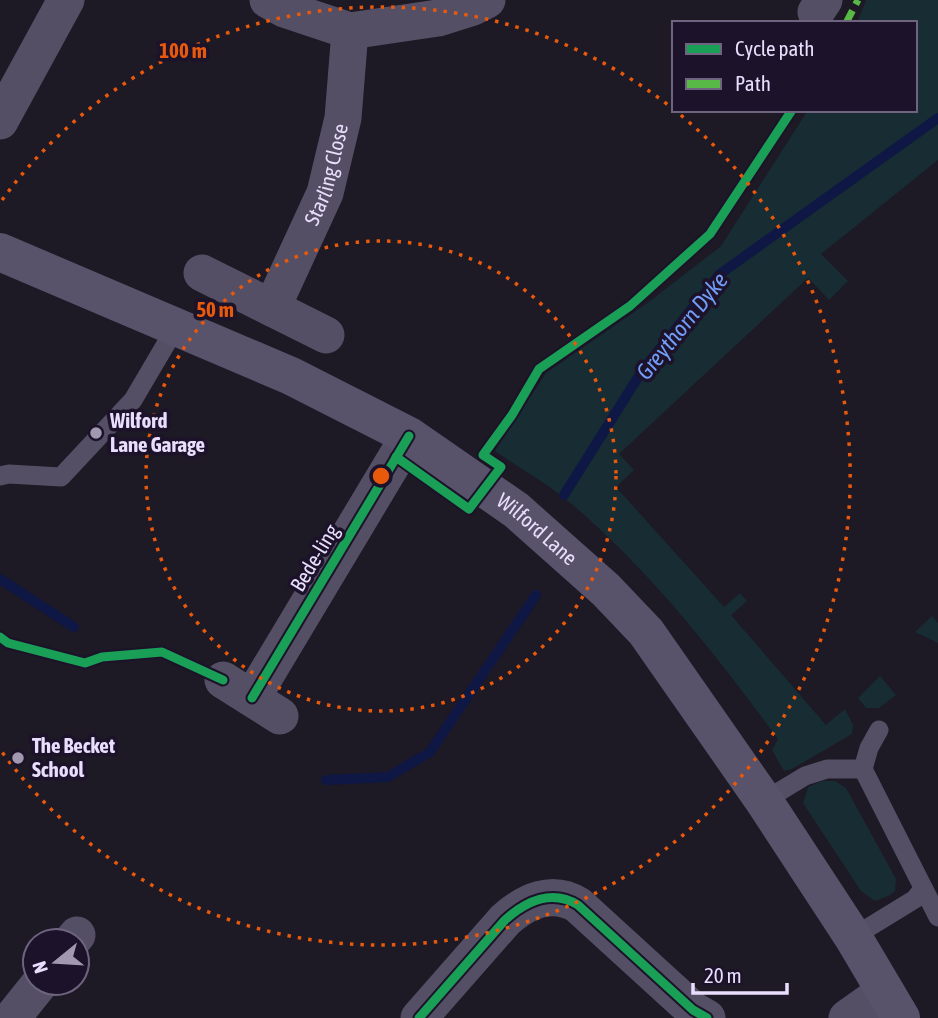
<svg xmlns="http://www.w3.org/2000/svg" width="938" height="1018" viewBox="0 0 938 1018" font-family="'Asap Condensed',sans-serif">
	<rect width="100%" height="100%" fill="#1d1925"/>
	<g fill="#172c33">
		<path d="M 866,0 L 938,0 L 938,160 L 821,254 L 848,281 L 829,300 L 808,278 L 619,454 L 634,470 L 616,487 L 724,607 L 740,593 L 747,601 L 731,615 L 826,725 L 845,709 L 853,725 L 852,734 L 792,769 L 784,771 L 772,750 L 778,739 C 716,655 653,574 574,506 C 550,485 521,469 495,451 L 546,373 L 650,301 L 721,246 L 808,110 L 915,110 L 915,23 L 857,23 Z"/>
		<path d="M 932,616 L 938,623 L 938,643 L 915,632 Z"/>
		<path d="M 880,676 L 896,695 L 879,708 L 866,708 L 858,698 Z"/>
		<path d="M 822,781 L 835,781 L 846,788 L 896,879 L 895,891 L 890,895 L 875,901 L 861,891 L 803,803 L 808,787 Z"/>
	</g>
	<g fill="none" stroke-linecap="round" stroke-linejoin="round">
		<g stroke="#0f1745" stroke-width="10">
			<path d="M 564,495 L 642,371 L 720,274 L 938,118"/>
			<path d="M 0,579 L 74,627"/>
			<path d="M 326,780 L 388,777 L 430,752 L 536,595"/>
		</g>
		<g stroke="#544f65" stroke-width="19">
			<path d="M 0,476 L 9,474 L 61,477 L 133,400 L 176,327"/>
			<path d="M 879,730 L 869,748 L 863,769 L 938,917"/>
			<path d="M 764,801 L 805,776 L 827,769 L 863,769"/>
			<path d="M 853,937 L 915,899 L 923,889"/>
		</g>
		<g stroke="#544f65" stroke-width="37">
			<path d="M 268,0 L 284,9 L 350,31 L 438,18 L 473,7 L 487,0"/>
			<path d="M 816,12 L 824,0"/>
			<path d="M 0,121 L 66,0"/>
			<path d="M 202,273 L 326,335"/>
			<path id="s1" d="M 272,308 L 325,193 L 343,118 L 350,31"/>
			<path d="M 223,680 L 280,716"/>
			<path d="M 252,698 L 409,436"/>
			<path d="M 72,941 L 77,935"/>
			<path d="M 12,1018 L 40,983"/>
			<path d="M 419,1018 L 505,920 C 526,901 552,889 578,905 L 693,1010 L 707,1018"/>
			<path d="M 847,1018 L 885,991"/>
		</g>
		<path stroke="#58526b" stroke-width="38" id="s2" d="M 0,252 L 291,376 L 409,436 L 516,510 L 606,590 L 646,632 L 764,801 L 853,937 L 901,1018"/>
		<path stroke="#58b947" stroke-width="7" stroke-dasharray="14 7" stroke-linecap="butt" d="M 846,23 L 858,0"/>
		<defs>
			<g id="cycleway">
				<path d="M 396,457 L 469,509 L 501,467 L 483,455 L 512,415 L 539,369 L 630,306 L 710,234 L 792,110"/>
				<path d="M 0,637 L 8,643 L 85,663 L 102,657 L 162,652 L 223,680"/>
				<path d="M 252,698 L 409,436"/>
				<path d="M 419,1018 L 505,920 C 526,901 552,889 578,905 L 693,1010 L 707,1018"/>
			</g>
		</defs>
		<use href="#cycleway" stroke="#1c132b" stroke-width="13"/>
		<use href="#cycleway" stroke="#1a9f57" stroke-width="9"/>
	</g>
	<g fill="none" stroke="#e8590c" stroke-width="3.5" stroke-dasharray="3.5 7">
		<circle cx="381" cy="476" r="235"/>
		<path d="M2 200A469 469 0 1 1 2 752"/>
	</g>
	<g fill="#a299b1" stroke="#1c132b" stroke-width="2.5">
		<circle cx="96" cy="433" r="7"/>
		<circle cx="18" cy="758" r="7"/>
	</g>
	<g text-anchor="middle" stroke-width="7" stroke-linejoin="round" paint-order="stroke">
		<g font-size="21" fill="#e9defd" stroke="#1c132b">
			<text dy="7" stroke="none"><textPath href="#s1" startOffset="145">Starling Close</textPath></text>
			<text dy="7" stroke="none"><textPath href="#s2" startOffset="607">Wilford Lane</textPath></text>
			<text transform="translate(315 558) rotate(-59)" y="7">Bede-ling</text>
		</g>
		<g font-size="21" font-weight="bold" fill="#e9defd" stroke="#1c132b" text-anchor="start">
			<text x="110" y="428">Wilford<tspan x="110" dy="24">Lane Garage</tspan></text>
			<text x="32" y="753">The Becket<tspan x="32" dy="24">School</tspan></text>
		</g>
		<g font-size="23" font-style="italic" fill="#729cf7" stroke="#1c132b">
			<text transform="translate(682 326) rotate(-51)" y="8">Greythorn Dyke</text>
		</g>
	</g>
	<circle cx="381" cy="476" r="10" fill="#e8590c" stroke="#1c132b" stroke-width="3.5"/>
	<g font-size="21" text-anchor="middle" font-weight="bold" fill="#e8590c" stroke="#1c132b" stroke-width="7" stroke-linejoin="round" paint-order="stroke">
		<text x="183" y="58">100 m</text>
		<text x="215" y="317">50 m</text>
	</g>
	<rect x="672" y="21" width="245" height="91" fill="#1c132b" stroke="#6e647f" stroke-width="2"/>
	<rect x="686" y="44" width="35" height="10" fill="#1a9f57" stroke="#6e647f" stroke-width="2"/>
	<text x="735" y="56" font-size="21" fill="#e9defd">Cycle path</text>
	<rect x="686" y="79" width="35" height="10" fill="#58b947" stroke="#6e647f" stroke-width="2"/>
	<text x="735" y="91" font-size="21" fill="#e9defd">Path</text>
	<g transform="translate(56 962) rotate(252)"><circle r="33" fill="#1c132b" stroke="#6e647f" stroke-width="2"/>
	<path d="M0-5L12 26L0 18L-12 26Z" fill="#a299b1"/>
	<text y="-10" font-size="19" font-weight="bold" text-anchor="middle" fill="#e9defd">N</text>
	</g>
	<path d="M693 983v10h94v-10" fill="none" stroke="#e9defd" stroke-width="3.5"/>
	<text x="704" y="983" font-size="21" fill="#e9defd" stroke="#1c132b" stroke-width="5" paint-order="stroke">20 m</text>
</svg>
